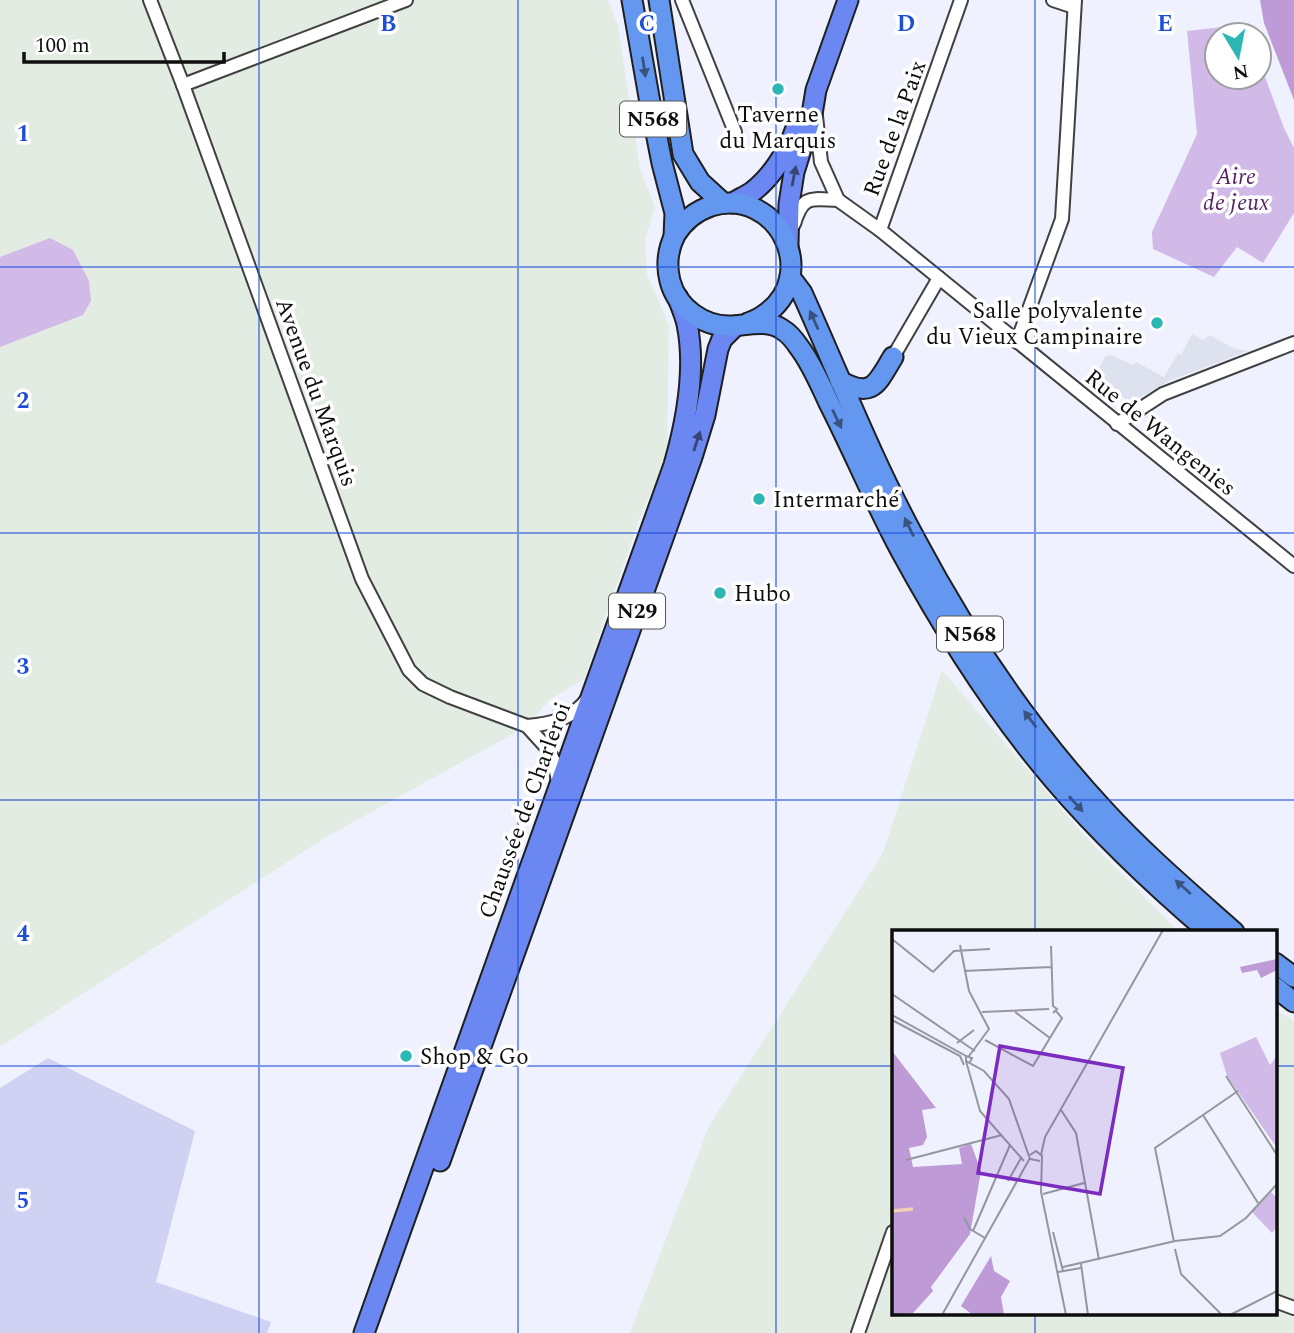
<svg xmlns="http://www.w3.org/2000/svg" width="1294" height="1333" viewBox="0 0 1294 1333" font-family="Spectral,serif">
	<rect width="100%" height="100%" fill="#eff1fe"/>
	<g fill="#e3ece2">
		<path d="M 0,0 L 608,0 L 618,26 L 640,169 L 655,207 L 645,239 L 647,274 L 669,326 L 667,446 L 661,469 L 639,520 L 584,679 L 549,700 L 527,726 L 328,836 L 0,1047 Z"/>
		<path d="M 942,670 L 1083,834 L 1179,932 L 893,932 L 893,1314 L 1275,1314 L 1275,1009 L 1294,1021 L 1294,1333 L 630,1333 L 709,1126 L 883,853 Z"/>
	</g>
	<path fill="#d0d2f3" d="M 48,1058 L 195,1131 L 156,1282 L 271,1322 L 267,1333 L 0,1333 L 0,1088 Z"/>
	<g fill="#d1bae7">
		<path d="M 1249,24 L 1252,35 L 1217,35 L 1217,77 L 1259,77 L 1259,61 L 1284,128 L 1294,148 L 1294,213 L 1263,263 L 1237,247 L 1214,277 L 1153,249 L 1152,232 L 1197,134 L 1187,31 Z"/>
		<path d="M 50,238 L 73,250 L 89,281 L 91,301 L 83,315 L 0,347 L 0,257 Z"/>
	</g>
	<path fill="#be9ad7" d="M 1260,0 L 1294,0 L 1294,100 L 1264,23 Z"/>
	<path fill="#dee2ee" d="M 1192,334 L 1203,340 L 1210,335 L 1235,349 L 1248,351 L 1171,380 L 1130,403 L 1095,375 L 1106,356 L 1111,355 L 1133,365 L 1136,362 L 1164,377 L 1178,353 L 1181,355 Z"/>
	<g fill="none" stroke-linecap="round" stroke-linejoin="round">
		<defs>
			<g id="minor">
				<path d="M 150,0 L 183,85 L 362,579 L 409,670 L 423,684 L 450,697 L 527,726 L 547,748 L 554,761 L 558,781"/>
				<path d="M 682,0 L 735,132"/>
				<path d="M 1053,0 L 1074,7"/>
				<path d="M 183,85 L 406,0"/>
				<path d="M 814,115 L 816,116 L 821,162 L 838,200 L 880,230 L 1294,566"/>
				<path d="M 794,224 C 803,194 811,199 838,200"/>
				<path d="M 880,230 L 961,0"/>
				<path d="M 1017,342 L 1062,219 L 1075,0"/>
				<path d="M 893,357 L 939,278"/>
				<path d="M 1117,424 L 1163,394 L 1294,343"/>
				<path d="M 527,726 C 551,724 573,719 588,698"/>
				<path d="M 1275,1301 L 1294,1308"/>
				<path d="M 858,1333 L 893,1232"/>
			</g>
			<g id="primary">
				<path d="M 733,203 C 739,199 746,196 752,192 C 772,177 788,151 796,128"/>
				<path d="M 788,244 L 789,204 L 794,172 L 812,114 L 816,90 L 848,0"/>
				<path d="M 440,1161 L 692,457 L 705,415 L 718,349 L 722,339 L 735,326"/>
				<path d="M 364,1333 L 674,465 C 686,423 696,368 687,324 C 685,315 681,306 678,298"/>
			</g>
			<g id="trunk">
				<path d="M 632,0 L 649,97 L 662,163 L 675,213 L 674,237"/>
				<path d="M 659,0 L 683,154 L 700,182 L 723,203"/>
				<path d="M 790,277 L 802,293 C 839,375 872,460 915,539 C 966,635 1028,728 1103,809 C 1143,853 1189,892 1234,932"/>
				<path d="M 748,323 C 753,321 759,319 764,315 C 822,276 778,186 711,206 C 696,211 683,222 675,235 C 668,249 666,265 670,281 C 677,308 704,327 731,326 C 748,325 768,319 783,330 C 788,333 795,341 799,347 C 812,364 820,384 829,403 C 854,452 875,503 901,551 C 944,630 996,712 1054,780 C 1101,835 1154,885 1209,932"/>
				<path d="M 840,381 C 873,399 877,383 893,357"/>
				<path d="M 1275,963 L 1294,977"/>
				<path d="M 1275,987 L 1294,1002"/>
			</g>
		</defs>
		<use href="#minor" stroke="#414141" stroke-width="16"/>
		<use href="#primary" stroke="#1f1f1f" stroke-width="23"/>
		<use href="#trunk" stroke="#1f1f1f" stroke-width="23"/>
		<use href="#minor" stroke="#fff" stroke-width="12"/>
		<use href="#primary" stroke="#6b88f2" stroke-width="19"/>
		<use href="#trunk" stroke="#6498f0" stroke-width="19"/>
	</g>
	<defs><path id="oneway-solid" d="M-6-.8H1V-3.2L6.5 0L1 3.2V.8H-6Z" transform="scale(1.75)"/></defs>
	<g fill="#39537f">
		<use href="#oneway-solid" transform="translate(644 67) rotate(81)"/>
		<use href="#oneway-solid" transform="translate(814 320) rotate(-114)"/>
		<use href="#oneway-solid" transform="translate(837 419) rotate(64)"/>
		<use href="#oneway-solid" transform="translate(909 527) rotate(-116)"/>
		<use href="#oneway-solid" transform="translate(1030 719) rotate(-127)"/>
		<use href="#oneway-solid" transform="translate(1076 804) rotate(48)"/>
		<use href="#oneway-solid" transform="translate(1183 887) rotate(-138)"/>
	</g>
	<g fill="#384575">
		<use href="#oneway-solid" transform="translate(794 176) rotate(-79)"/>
		<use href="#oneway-solid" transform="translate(697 441) rotate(-72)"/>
	</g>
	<path fill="none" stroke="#1d4ed8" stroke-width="2" stroke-opacity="0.55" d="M 259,0 L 259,1333M 518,0 L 518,1333M 776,0 L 776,1333M 1035,0 L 1035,932M 0,267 L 1294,267M 0,533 L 1294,533M 0,800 L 1294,800M 0,1066 L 893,1066M 1275,1066 L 1294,1066M 1035,1314 L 1035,1333"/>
	<g fill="#2cb7b5" stroke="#fff" stroke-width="2.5">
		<circle cx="778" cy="89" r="7"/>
		<circle cx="1157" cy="323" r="7"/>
		<circle cx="759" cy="499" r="7"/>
		<circle cx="720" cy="593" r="7"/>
		<circle cx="406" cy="1056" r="7"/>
	</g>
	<g text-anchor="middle" stroke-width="7" stroke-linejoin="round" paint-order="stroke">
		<g fill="#fff" stroke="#565656" stroke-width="2">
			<rect x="620" y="101.5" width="66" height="35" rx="5"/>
			<rect x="609" y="593.5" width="56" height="35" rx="5"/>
			<rect x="937" y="616.5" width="66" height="35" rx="5"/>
		</g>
		<g font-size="21" font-weight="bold" fill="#0e0e0e">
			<text x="653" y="126">N568</text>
			<text x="637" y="618">N29</text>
			<text x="970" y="641">N568</text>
		</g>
		<g font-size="23" fill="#0e0e0e" stroke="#fff" text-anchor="start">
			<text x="778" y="122" text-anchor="middle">Taverne<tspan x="778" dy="26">du Marquis</tspan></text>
			<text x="1143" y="318" text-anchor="end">Salle polyvalente<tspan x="1143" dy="26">du Vieux Campinaire</tspan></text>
			<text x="773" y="507">Intermarché</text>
			<text x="734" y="601">Hubo</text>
			<text x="420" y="1064">Shop &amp; Go</text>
		</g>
		<g font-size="23" fill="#0e0e0e" stroke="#fff">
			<text transform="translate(894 128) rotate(-70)" y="8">Rue de la Paix</text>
			<text transform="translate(317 392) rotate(70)" y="8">Avenue du Marquis</text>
			<text transform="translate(1161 432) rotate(39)" y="8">Rue de Wangenies</text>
			<text transform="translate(524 810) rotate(-70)" y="8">Chaussée de Charleroi</text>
		</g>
		<g font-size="23" font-style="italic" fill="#572162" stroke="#fff">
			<text x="1236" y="184">Aire<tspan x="1236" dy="26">de jeux</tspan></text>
		</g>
	</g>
	<g transform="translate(892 930)">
		<rect width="385" height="385" fill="#eff1fe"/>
		<path d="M 364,107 L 378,135 L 385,126 L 385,218 L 335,146 L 328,123 ZM 379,262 L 385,268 L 385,297 L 380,303 L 360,282 Z" fill="#d1bae7"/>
		<path d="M 385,29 L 385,40 L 369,48 L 365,40 L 350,43 L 348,37 ZM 0,121 L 44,178 L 30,180 L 35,207 L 31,215 L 17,218 L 21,237 L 70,234 L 67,218 L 79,214 L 89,241 L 78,304 L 39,357 L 41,361 L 21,383 L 12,385 L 0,385 ZM 99,326 L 102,341 L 118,351 L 109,367 L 112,385 L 81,385 L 69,376 Z" fill="#be9ad7"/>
		<path fill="none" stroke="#f3cfb6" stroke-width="3.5" d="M 0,281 L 21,279"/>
		<path fill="none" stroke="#95969e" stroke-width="2" d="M 0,9 L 41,42M 68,15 L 77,61 L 97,99 L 77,126M 159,16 L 161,76 L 165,79 L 161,83M 72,41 L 159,37M 41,42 L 62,21 L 98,19M 0,64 L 83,121M 90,82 L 157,79M 123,82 L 158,108M 0,85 L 74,126M 0,90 L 68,126 L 72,135M 93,110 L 141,136 L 170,88 L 164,81M 65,113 L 82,100M 74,131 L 88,181 L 132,231M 78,132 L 80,128 L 74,126 L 74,131 L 92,141 L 117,169 L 138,229 L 148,231M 334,146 L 385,225M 169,180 L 184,203 L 207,330M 311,185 L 366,273M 138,225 L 144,221 L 150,226 L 149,262 L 174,385M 149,225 L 153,207 L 271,0M 14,230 L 110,205M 116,251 L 129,228M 151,264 L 192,253M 72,287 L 78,299 L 93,308M 81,301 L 118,215M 161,302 L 171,341M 282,312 L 263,218 L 346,161M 283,319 L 289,344 L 330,385M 189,334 L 196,385M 171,337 L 283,311 L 328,306 L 354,288 L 385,254M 166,342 L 189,338M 50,385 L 138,228M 338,385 L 385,361"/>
		<path fill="#7b2cbf" fill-opacity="0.15" stroke="#7b2cbf" stroke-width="3.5" d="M 108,116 L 231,138 L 208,264 L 86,243 Z"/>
		<rect width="385" height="385" fill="none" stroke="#0e0e0e" stroke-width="3.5"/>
	</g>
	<g font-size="23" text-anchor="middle" font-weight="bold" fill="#1d4ed8" stroke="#fff" stroke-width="7" stroke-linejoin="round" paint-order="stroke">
		<text x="388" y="31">B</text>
		<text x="647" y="31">C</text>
		<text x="906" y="31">D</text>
		<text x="1165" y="31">E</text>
		<text x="23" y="141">1</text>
		<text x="23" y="408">2</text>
		<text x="23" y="674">3</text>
		<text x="23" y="941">4</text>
		<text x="23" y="1208">5</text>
	</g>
	<g transform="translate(1238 56) rotate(170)"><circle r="33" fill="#ffffff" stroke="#9f9f9f" stroke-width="2"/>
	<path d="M0-5L12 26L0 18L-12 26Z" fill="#2cb7b5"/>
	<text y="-10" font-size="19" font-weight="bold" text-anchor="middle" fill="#0e0e0e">N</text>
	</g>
	<path d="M24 52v10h200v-10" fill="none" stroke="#0e0e0e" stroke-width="3.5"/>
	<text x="35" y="52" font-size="21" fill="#0e0e0e" stroke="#ffffff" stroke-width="5" paint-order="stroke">100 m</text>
</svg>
